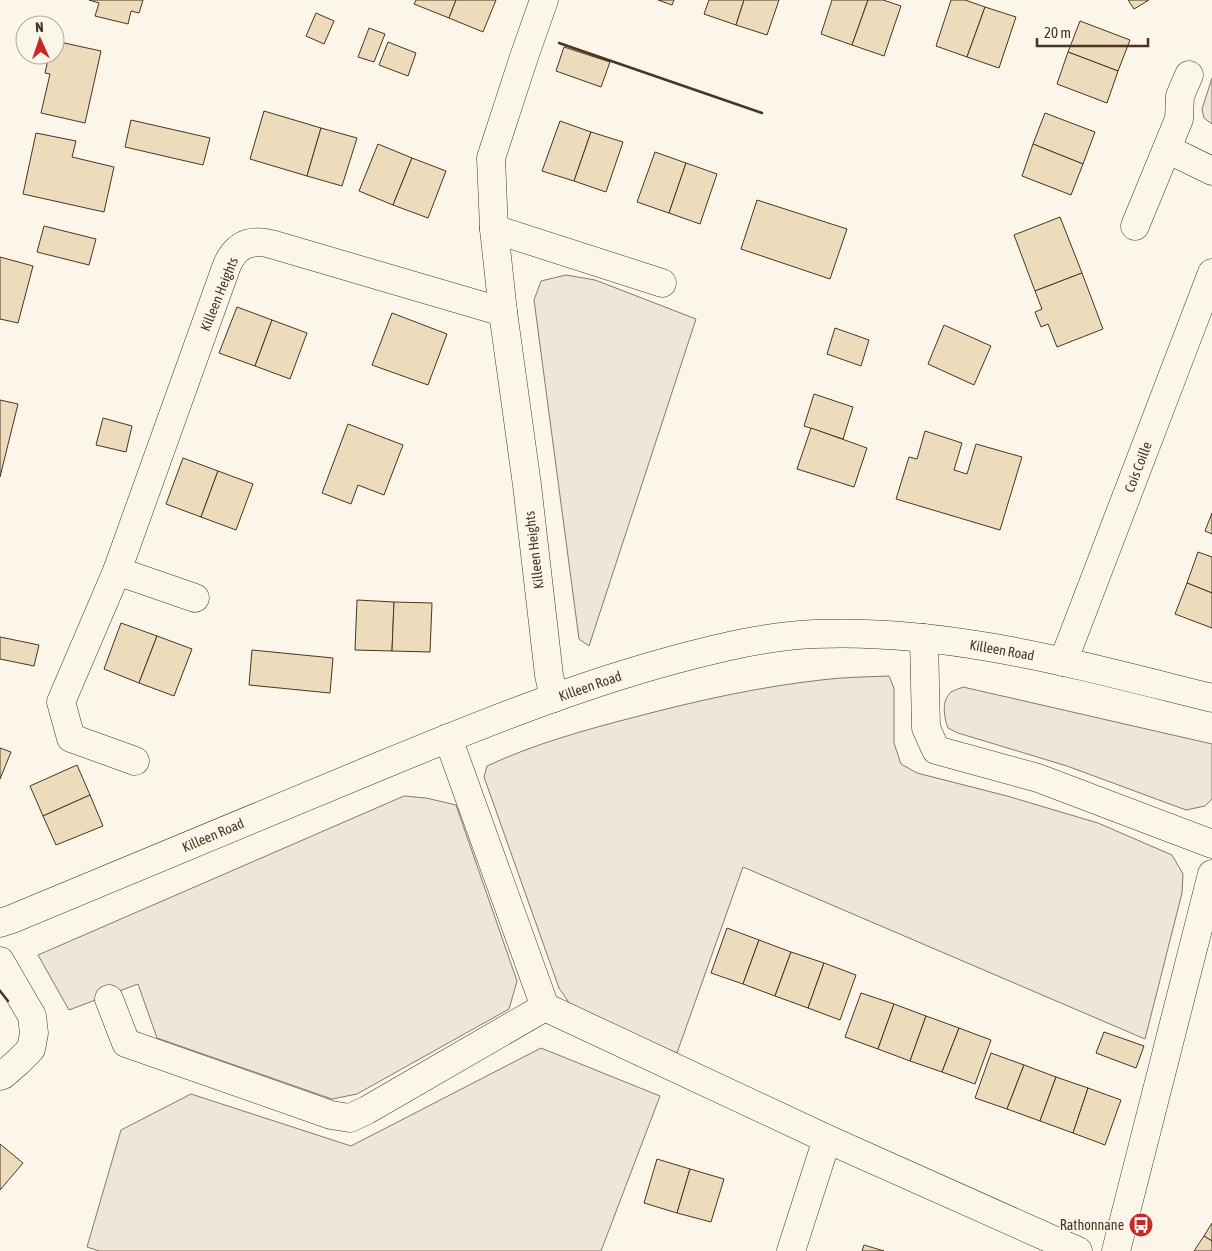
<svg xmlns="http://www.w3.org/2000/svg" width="1212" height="1251" viewBox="0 0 1212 1251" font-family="'Asap Condensed',sans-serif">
	<rect width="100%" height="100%" fill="#fbf6e9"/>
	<g fill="#ede6d9" stroke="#887966">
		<path d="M 1212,78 L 1212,124 L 1204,118 L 1202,109 Z"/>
		<path d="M 566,275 L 595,280 L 696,319 L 589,646 L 579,639 L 534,300 L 541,281 Z"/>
		<path d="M 889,676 L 894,688 L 894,743 L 901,764 L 917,773 L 1007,796 L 1098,823 L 1172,855 L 1183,874 L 1182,893 L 1145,1039 L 743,867 L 677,1053 L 574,1010 L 559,988 L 484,777 L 487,766 C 534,744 585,730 635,717 C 696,701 758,687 821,680 C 843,677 866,677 889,676 Z"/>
		<path d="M 963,687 L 1212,744 L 1212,799 L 1205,806 L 1186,810 L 1067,766 L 958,733 L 948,728 C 944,717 941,701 951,692 C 954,690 959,689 963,687 Z"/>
		<path d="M 404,796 L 426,798 L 456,805 L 517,981 L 509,1009 L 357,1094 L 332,1099 L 157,1038 L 138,984 L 69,1010 L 38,955 Z"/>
		<path d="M 541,1048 L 660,1096 L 601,1251 L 99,1251 L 87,1247 L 121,1130 L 191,1094 L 351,1146 Z"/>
	</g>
	<g fill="#ecdcbc" stroke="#4a3520">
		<path d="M 89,0 L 143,0 L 139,13 L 131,11 L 128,24 L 95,16 L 99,3 Z"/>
		<path d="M 416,0 L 456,0 L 449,18 L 414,4 Z"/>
		<path d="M 456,0 L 496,0 L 483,32 L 449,18 Z"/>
		<path d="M 658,0 L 674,0 L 672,5 Z"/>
		<path d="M 709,0 L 744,0 L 736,25 L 704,14 Z"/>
		<path d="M 744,0 L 779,0 L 767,35 L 736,25 Z"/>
		<path d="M 832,0 L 868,0 L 852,45 L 821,34 Z"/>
		<path d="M 868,0 L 883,0 L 901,6 L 884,56 L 852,45 Z"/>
		<path d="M 951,0 L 965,0 L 985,7 L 967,57 L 936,46 Z"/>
		<path d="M 1128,0 L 1149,0 L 1134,9 Z"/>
		<path d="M 985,7 L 1016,17 L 999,68 L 967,57 Z"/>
		<path d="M 316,13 L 334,21 L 324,44 L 306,36 Z"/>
		<path d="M 1080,21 L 1130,40 L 1118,71 L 1068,52 Z"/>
		<path d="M 369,28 L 385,34 L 374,62 L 358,57 Z"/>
		<path d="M 55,41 L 101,51 L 85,123 L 41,113 L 50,74 L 45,73 L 49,55 L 55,55 Z"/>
		<path d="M 388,42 L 416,53 L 408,76 L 379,65 Z"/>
		<path d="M 564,47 L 610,62 L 601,87 L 556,71 Z"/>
		<path d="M 1068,52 L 1118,71 L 1107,103 L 1057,84 Z"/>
		<path d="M 264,111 L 321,128 L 307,176 L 250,159 Z"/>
		<path d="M 1045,113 L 1095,132 L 1083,164 L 1033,144 Z"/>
		<path d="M 131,120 L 210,138 L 203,165 L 125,147 Z"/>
		<path d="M 560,121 L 591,132 L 574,181 L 542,171 Z"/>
		<path d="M 321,128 L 357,138 L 342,186 L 307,176 Z"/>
		<path d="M 591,132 L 623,142 L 606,192 L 574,181 Z"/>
		<path d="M 36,133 L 76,141 L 72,157 L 114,167 L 104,212 L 23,194 Z"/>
		<path d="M 378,144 L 412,158 L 393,205 L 359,191 Z"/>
		<path d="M 1033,144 L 1083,164 L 1071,195 L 1022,176 Z"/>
		<path d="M 655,152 L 686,163 L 669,213 L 637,202 Z"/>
		<path d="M 412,158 L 446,171 L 428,218 L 393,205 Z"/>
		<path d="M 686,163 L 717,174 L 700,224 L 669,213 Z"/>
		<path d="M 757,200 L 847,229 L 830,279 L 741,249 Z"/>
		<path d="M 1060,217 L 1082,273 L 1035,291 L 1014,235 Z"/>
		<path d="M 44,226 L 96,239 L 89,265 L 37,252 Z"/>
		<path d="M 0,257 L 33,266 L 18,323 L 0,319 Z"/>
		<path d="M 1082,273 L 1103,329 L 1057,347 L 1048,324 L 1041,327 L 1035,312 L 1042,309 L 1035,291 Z"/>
		<path d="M 237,307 L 272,320 L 255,366 L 219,353 Z"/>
		<path d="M 392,313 L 447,334 L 428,385 L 372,365 Z"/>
		<path d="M 272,320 L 307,333 L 290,379 L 255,366 Z"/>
		<path d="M 944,325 L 991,346 L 974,385 L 928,364 Z"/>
		<path d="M 835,328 L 869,340 L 861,366 L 827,354 Z"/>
		<path d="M 814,394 L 853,407 L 843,439 L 804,426 Z"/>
		<path d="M 0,400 L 18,404 L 0,477 Z"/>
		<path d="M 103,418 L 132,426 L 126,452 L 96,445 Z"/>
		<path d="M 348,424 L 403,445 L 384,495 L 358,485 L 351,504 L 322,493 Z"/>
		<path d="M 811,428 L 867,448 L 854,487 L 797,469 Z"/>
		<path d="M 925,431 L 962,443 L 954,470 L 967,474 L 976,444 L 1022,457 L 1000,530 L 896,499 L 909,457 L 917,459 Z"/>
		<path d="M 183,458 L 218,471 L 201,517 L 166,504 Z"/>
		<path d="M 218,471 L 253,484 L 236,530 L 201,517 Z"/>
		<path d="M 1212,513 L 1212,534 L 1205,531 Z"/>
		<path d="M 1198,552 L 1212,557 L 1212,593 L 1187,583 Z"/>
		<path d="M 1187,583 L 1212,593 L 1212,628 L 1175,614 Z"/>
		<path d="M 357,600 L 394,602 L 392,651 L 355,650 Z"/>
		<path d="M 394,602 L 432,603 L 430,652 L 392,651 Z"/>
		<path d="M 121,623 L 157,636 L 139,683 L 104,669 Z"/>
		<path d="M 157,636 L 192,649 L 174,696 L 139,683 Z"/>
		<path d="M 0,637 L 39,645 L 34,666 L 0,659 Z"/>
		<path d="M 252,650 L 333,658 L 330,693 L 249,685 Z"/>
		<path d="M 0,748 L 11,752 L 0,779 Z"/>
		<path d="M 77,765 L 90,795 L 43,816 L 30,786 Z"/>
		<path d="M 90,795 L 103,826 L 56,845 L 43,816 Z"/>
		<path d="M 727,928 L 759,940 L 743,984 L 711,973 Z"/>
		<path d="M 759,940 L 791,952 L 775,996 L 743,984 Z"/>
		<path d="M 791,952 L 824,963 L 808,1008 L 775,996 Z"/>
		<path d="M 824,963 L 856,975 L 840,1020 L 808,1008 Z"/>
		<path d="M 861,993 L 894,1004 L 878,1049 L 845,1037 Z"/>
		<path d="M 894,1004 L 926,1016 L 910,1061 L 878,1049 Z"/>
		<path d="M 926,1016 L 959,1028 L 942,1072 L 910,1061 Z"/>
		<path d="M 959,1028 L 991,1040 L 975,1084 L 942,1072 Z"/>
		<path d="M 1104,1032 L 1144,1046 L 1136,1068 L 1096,1053 Z"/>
		<path d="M 991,1053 L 1024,1065 L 1007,1109 L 975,1098 Z"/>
		<path d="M 1024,1065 L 1056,1077 L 1040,1121 L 1007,1109 Z"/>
		<path d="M 1056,1077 L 1088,1088 L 1073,1133 L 1040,1121 Z"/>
		<path d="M 1088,1088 L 1121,1100 L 1105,1145 L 1073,1133 Z"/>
		<path d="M 0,1144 L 23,1163 L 0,1190 Z"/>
		<path d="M 657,1159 L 690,1169 L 677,1213 L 644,1203 Z"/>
		<path d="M 690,1169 L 724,1179 L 711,1222 L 677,1213 Z"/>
		<path d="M 1212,1223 L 1212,1241 L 1204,1236 Z"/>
		<path d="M 1204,1236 L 1212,1241 L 1212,1251 L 1194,1251 Z"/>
		<path d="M 864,1245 L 884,1251 L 862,1251 Z"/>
	</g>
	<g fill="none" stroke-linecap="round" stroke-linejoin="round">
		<defs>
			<g id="minor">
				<path d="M 544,0 L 524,57 L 491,158 L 494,229 L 503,312 L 527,485 L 549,675 L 554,698"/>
				<path d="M 1167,149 L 1212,171"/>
				<path d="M 1135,226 L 1179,119 L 1180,96 L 1189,75"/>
				<path d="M 494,229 L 662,283"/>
				<path d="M 117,571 L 195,598"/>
				<path d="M 924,638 L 926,728 L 936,750 L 1038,778 L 1212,844"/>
				<path d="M 1063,662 L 1212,273"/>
				<path d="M 448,738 L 545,1007 L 827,1139 L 1078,1251"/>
				<path d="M 135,761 L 71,738 L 61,702 L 117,571 L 227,265 C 236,245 250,239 271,244 L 503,312"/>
				<path d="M 0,961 L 32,1016 L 34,1033 L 31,1049 L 18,1062 L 3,1075 L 0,1076"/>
				<path d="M 109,999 L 126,1043 L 331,1115 L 350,1118 L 367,1110 L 545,1007"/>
				<path d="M 791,1251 L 827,1139"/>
				<path d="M 1116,1251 L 1212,874"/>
			</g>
			<path id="tertiary" d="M 0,923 L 12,919 C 135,868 258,817 380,766 C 477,726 576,686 677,659 C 722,647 768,636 814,634 C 949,628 1082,666 1212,698"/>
		</defs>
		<use href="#minor" stroke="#4a3520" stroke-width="29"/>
		<use href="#tertiary" stroke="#4a3520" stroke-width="29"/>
		<use href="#minor" stroke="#fbf6e9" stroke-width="28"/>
		<use href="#tertiary" stroke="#fbf6e9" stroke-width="28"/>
		<g stroke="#4a3520" stroke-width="2.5">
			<path d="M 559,43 L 762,113"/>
			<path d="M 0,991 L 8,1001"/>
		</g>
	</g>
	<defs>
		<symbol id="bus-disc" viewBox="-11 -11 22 22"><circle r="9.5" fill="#c62828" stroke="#fbf6e9"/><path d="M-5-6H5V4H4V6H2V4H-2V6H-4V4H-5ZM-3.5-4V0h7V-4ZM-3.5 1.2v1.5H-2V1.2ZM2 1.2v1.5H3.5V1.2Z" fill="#fff"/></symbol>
	</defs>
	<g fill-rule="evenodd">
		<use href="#bus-disc" x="1127" y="1211" width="28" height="28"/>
	</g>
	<g text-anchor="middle" stroke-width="4" stroke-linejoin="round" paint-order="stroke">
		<g font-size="14" fill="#4a3520" stroke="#fbf6e9">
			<text transform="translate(219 294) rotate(-68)" y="5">Killeen Heights</text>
			<text transform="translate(1138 467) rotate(-69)" y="5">Cois Coille</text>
			<text transform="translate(534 550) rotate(-97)" y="5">Killeen Heights</text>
			<text transform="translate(1002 650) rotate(10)" y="5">Killeen Road</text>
			<text transform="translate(590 686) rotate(-19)" y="5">Killeen Road</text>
			<text transform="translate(213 835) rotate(-23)" y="5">Killeen Road</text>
		</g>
		<g font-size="14" fill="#4a3520" stroke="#fbf6e9" text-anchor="end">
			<text x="1124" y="1230">Rathonnane</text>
		</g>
	</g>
	<g transform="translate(40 40) rotate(357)"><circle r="24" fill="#fbf6e9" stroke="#b4a999"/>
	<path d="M0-4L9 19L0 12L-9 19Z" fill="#c62828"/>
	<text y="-8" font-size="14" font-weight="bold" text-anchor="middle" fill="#4a3520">N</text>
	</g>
	<path d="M1037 38v8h111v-8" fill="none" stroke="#4a3520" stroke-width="2.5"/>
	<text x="1044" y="38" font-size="15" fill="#4a3520" stroke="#fbf6e9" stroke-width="4" paint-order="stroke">20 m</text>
</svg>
